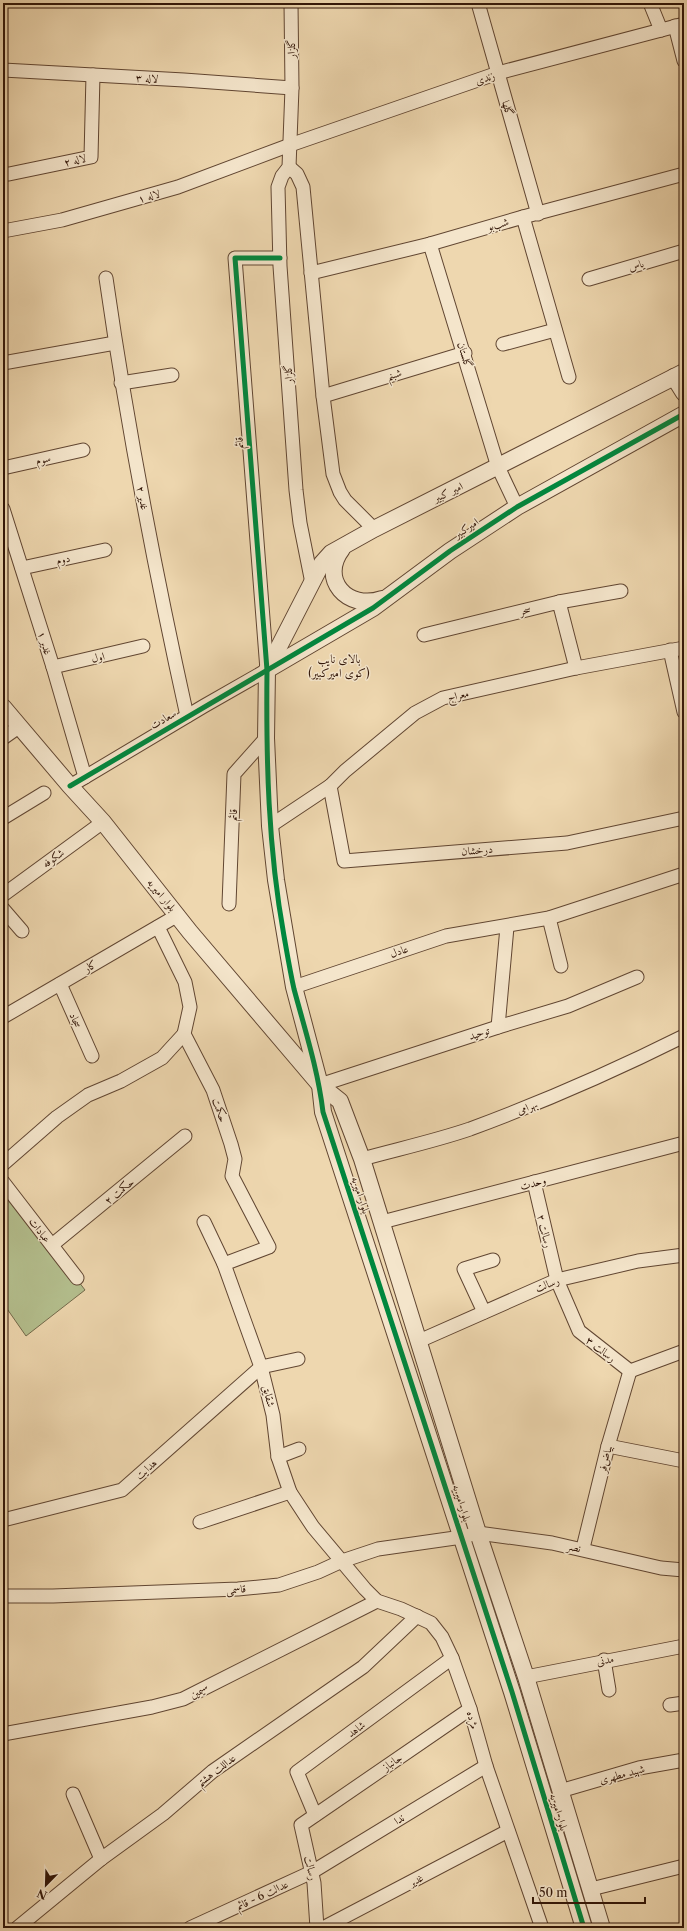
<svg xmlns="http://www.w3.org/2000/svg" width="687" height="1931" viewBox="0 0 687 1931" font-family="'Libre Caslon Text',Amiri,serif">
	<rect width="100%" height="100%" fill="#eed7af"/>
	<filter id="stains"><feTurbulence type="fractalNoise" baseFrequency=".005" numOctaves="4"/><feColorMatrix values="0 0 0 0 .2 0 0 0 0 .09 0 0 0 0 .02 0 0 0 .5 -.17"/></filter>
	<radialGradient id="worn" r=".72"><stop offset=".6" stop-color="#630" stop-opacity="0"/><stop offset="1" stop-color="#630" stop-opacity=".3"/></radialGradient>
	<path fill="#b4bf8e" stroke="#736a4b" d="M 3,1182 L 85,1290 L 26,1336 L 3,1303 Z"/>
	<g fill="none" stroke-linecap="round" stroke-linejoin="round">
		<defs>
			<g id="minor">
				<path d="M 291,3 L 292,88 L 289,167 L 282,176 L 278,187 L 280,266 L 296,490 L 300,523 L 312,583"/>
				<path d="M 478,3 L 538,214"/>
				<path d="M 650,3 L 661,30"/>
				<path d="M 675,26 L 684,61"/>
				<path d="M 3,70 L 184,80 L 292,88"/>
				<path d="M 289,167 L 297,174 L 303,187 L 323,396 L 333,474 L 340,492 L 345,500 L 374,529"/>
				<path d="M 3,174 L 9,174 L 91,157 L 93,75"/>
				<path d="M 523,217 L 569,377"/>
				<path d="M 3,231 L 62,220 L 178,187 L 290,145 L 498,73 L 684,24"/>
				<path d="M 430,244 L 498,467 L 517,507"/>
				<path d="M 311,273 L 430,244 L 523,217 L 684,174"/>
				<path d="M 106,278 C 127,425 155,571 187,716"/>
				<path d="M 589,279 L 684,251"/>
				<path d="M 503,344 L 555,330"/>
				<path d="M 3,363 L 115,343"/>
				<path d="M 121,383 L 172,375"/>
				<path d="M 323,396 L 465,353"/>
				<path d="M 3,468 L 83,450"/>
				<path d="M 3,509 L 53,667 L 85,777"/>
				<path d="M 22,568 L 105,550"/>
				<path d="M 559,602 L 621,591"/>
				<path d="M 424,635 L 559,602 L 576,668"/>
				<path d="M 670,650 L 684,712"/>
				<path d="M 53,667 L 143,646"/>
				<path d="M 3,738 L 20,726"/>
				<path d="M 70,786 L 204,706 L 267,670 L 235,258 L 280,258"/>
				<path d="M 330,786 L 344,861 L 567,843 L 684,818"/>
				<path d="M 3,818 L 44,793"/>
				<path d="M 270,826 L 330,786 L 345,771 L 415,713 L 443,698 L 576,668 L 684,648"/>
				<path d="M 3,895 L 103,822"/>
				<path d="M 229,904 L 234,774 L 266,738"/>
				<path d="M 3,909 L 22,931"/>
				<path d="M 549,918 L 561,966"/>
				<path d="M 158,927 L 185,982 L 190,1007 L 184,1034 L 213,1090 L 231,1144 L 235,1159 L 232,1176 L 269,1247 L 224,1264"/>
				<path d="M 60,984 L 92,1056"/>
				<path d="M 294,987 L 446,936 L 549,918 L 684,874"/>
				<path d="M 3,1017 L 178,915"/>
				<path d="M 498,1027 L 507,927"/>
				<path d="M 320,1085 L 498,1027 L 568,1006 L 637,977"/>
				<path d="M 362,1159 C 398,1149 435,1141 470,1129 C 543,1102 614,1071 684,1036"/>
				<path d="M 3,1164 L 57,1117 L 88,1095 L 121,1081 L 162,1058 L 184,1034"/>
				<path d="M 3,1182 L 77,1278"/>
				<path d="M 534,1182 L 557,1280 L 579,1331 L 630,1371"/>
				<path d="M 204,1222 L 224,1264 L 261,1367 L 273,1415 L 278,1457 L 290,1492 L 313,1527 L 365,1589 L 377,1601 L 401,1609 L 431,1623 L 442,1637 L 452,1658 L 470,1709 L 486,1766 L 542,1928"/>
				<path d="M 382,1222 L 684,1143"/>
				<path d="M 52,1245 L 185,1136"/>
				<path d="M 484,1312 L 464,1269 L 493,1260"/>
				<path d="M 419,1341 L 557,1280 L 638,1261 L 684,1255"/>
				<path d="M 630,1371 L 684,1351"/>
				<path d="M 608,1446 L 684,1461"/>
				<path d="M 278,1457 L 299,1449"/>
				<path d="M 3,1520 L 122,1490 L 261,1367 L 298,1359"/>
				<path d="M 200,1522 L 290,1492"/>
				<path d="M 583,1548 L 608,1446 L 630,1371"/>
				<path d="M 3,1596 L 53,1596 L 238,1589 L 279,1585 L 318,1572 L 342,1561 L 378,1549 L 462,1537 L 478,1533 L 552,1543 L 661,1568 L 684,1570"/>
				<path d="M 604,1660 L 609,1690"/>
				<path d="M 526,1677 L 684,1646"/>
				<path d="M 670,1705 L 684,1703"/>
				<path d="M 3,1734 L 152,1707 L 183,1699 L 377,1601"/>
				<path d="M 560,1791 L 639,1768 L 684,1760"/>
				<path d="M 73,1794 L 101,1859"/>
				<path d="M 315,1815 L 297,1772 L 452,1658"/>
				<path d="M 591,1889 L 684,1866"/>
				<path d="M 17,1928 L 101,1859 L 163,1814 L 213,1771 L 363,1667 L 417,1616"/>
				<path d="M 190,1928 L 312,1872 L 486,1766"/>
				<path d="M 317,1928 L 314,1883 L 301,1825 L 470,1709"/>
				<path d="M 323,1928 L 508,1831"/>
			</g>
			<g id="tertiary">
				<path d="M 674,377 L 684,393"/>
				<path d="M 342,549 C 319,579 347,611 382,599"/>
				<path d="M 267,670 L 373,608 L 450,551 L 517,507 L 684,414"/>
				<path d="M 3,707 L 70,786 L 103,822 L 190,932 L 320,1085 L 340,1101 L 362,1159 L 478,1533 L 526,1677 L 602,1928"/>
				<path d="M 584,1928 L 512,1692 L 323,1112 L 320,1085 L 294,987 L 276,880 L 270,826 L 266,738 L 267,670 L 322,563 L 331,553 L 374,529 L 684,372"/>
			</g>
		</defs>
		<use href="#minor" stroke="#614632" stroke-width="15"/>
		<use href="#tertiary" stroke="#614632" stroke-width="18"/>
		<use href="#minor" stroke="#f4e5cb" stroke-width="13"/>
		<use href="#tertiary" stroke="#f4e5cb" stroke-width="16"/>
		<defs>
			<g id="cycleway">
				<path d="M 280,258 L 235,258 L 267,670 C 266,759 268,848 284,936 C 287,953 290,971 294,989 C 305,1030 318,1070 323,1112 L 512,1692 L 584,1928"/>
				<path d="M 70,786 L 373,608 L 450,551 L 517,507 L 684,414"/>
			</g>
		</defs>
		<use href="#cycleway" stroke="#f4e5cb" stroke-width="8"/>
		<use href="#cycleway" stroke="#00873e" stroke-width="5"/>
	</g>
	<g text-anchor="middle" stroke-width="3" stroke-linejoin="round" paint-order="stroke">
		<g font-size="11" fill="#321608" stroke="#f4e5cb">
			<text transform="translate(291 49) rotate(-91)" y="4">گلزار</text>
			<text transform="translate(147 78) rotate(3)" y="4">لاله ۳</text>
			<text transform="translate(485 78) rotate(-19)" y="4">زندی</text>
			<text transform="translate(508 108) rotate(74)" y="4">گلها</text>
			<text transform="translate(75 160) rotate(-13)" y="4">لاله ۲</text>
			<text transform="translate(149 196) rotate(-16)" y="4">لاله ۱</text>
			<text transform="translate(498 224) rotate(-16)" y="4">شب‌بو</text>
			<text transform="translate(636 265) rotate(-17)" y="4">یاس</text>
			<text transform="translate(465 355) rotate(73)" y="4">گلستان</text>
			<text transform="translate(288 374) rotate(-94)" y="4">گلزار</text>
			<text transform="translate(394 374) rotate(-17)" y="4">شبنم</text>
			<text transform="translate(239 443) rotate(-95)" y="4">قائم</text>
			<text transform="translate(43 459) rotate(-13)" y="4">سوم</text>
			<text transform="translate(448 492) rotate(-26)" y="4">امیر کبیر</text>
			<text transform="translate(143 498) rotate(79)" y="4">غدیر ۲</text>
			<text transform="translate(466 528) rotate(-34)" y="4">امیرکبیر</text>
			<text transform="translate(63 559) rotate(-13)" y="4">دوم</text>
			<text transform="translate(525 610) rotate(-14)" y="4">سحر</text>
			<text transform="translate(45 643) rotate(73)" y="4">غدیر ۱</text>
			<text transform="translate(98 657) rotate(-13)" y="4">اول</text>
			<text transform="translate(458 695) rotate(-13)" y="4">معراج</text>
			<text transform="translate(163 719) rotate(-31)" y="4">سعادت</text>
			<text transform="translate(233 815) rotate(-88)" y="4">قائم</text>
			<text transform="translate(477 850) rotate(-5)" y="4">درخشان</text>
			<text transform="translate(53 858) rotate(-36)" y="4">شکوفه</text>
			<text transform="translate(162 895) rotate(51)" y="4">بلوار امیریه</text>
			<text transform="translate(399 951) rotate(-19)" y="4">عادل</text>
			<text transform="translate(90 966) rotate(-30)" y="4">کار</text>
			<text transform="translate(76 1020) rotate(66)" y="4">سجاد</text>
			<text transform="translate(479 1033) rotate(-18)" y="4">توحید</text>
			<text transform="translate(527 1107) rotate(-21)" y="4">بهرامی</text>
			<text transform="translate(220 1110) rotate(71)" y="4">حکمت</text>
			<text transform="translate(533 1183) rotate(-15)" y="4">وحدت</text>
			<text transform="translate(119 1191) rotate(-39)" y="4">حکمت ۲</text>
			<text transform="translate(361 1195) rotate(72)" y="4">بلوار امیریه</text>
			<text transform="translate(40 1230) rotate(52)" y="4">عبادات</text>
			<text transform="translate(545 1231) rotate(77)" y="4">رسالت ۲</text>
			<text transform="translate(547 1284) rotate(-20)" y="4">رسالت</text>
			<text transform="translate(601 1349) rotate(38)" y="4">رسالت ۳</text>
			<text transform="translate(269 1396) rotate(77)" y="4">شقایق</text>
			<text transform="translate(605 1459) rotate(-76)" y="4">بیاض‌فر</text>
			<text transform="translate(146 1469) rotate(-41)" y="4">هدایت</text>
			<text transform="translate(462 1503) rotate(73)" y="4">بلوار امیریه</text>
			<text transform="translate(574 1547) rotate(11)" y="4">نصر</text>
			<text transform="translate(236 1589) rotate(-4)" y="4">قاسمی</text>
			<text transform="translate(605 1660) rotate(-11)" y="4">مدنی</text>
			<text transform="translate(199 1691) rotate(-26)" y="4">سیمین</text>
			<text transform="translate(473 1720) rotate(75)" y="4">مژده</text>
			<text transform="translate(356 1729) rotate(-36)" y="4">شاهد</text>
			<text transform="translate(392 1762) rotate(-34)" y="4">جانباز</text>
			<text transform="translate(216 1770) rotate(-37)" y="4">عداللت هشتم</text>
			<text transform="translate(622 1774) rotate(-15)" y="4">شهید مطهری</text>
			<text transform="translate(559 1812) rotate(73)" y="4">بلوار امیریه</text>
			<text transform="translate(399 1819) rotate(-31)" y="4">ندا</text>
			<text transform="translate(311 1868) rotate(77)" y="4">رسالت</text>
			<text transform="translate(416 1880) rotate(-28)" y="4">غدیر</text>
			<text transform="translate(262 1895) rotate(-25)" y="4">عدالت 6 - قائم</text>
		</g>
		<g font-size="12" fill="#321608" stroke="#f4e5cb">
			<text x="339" y="663">بالای نایب<tspan x="339" dy="14">(کوی امیرکبیر)</tspan></text>
		</g>
	</g>
	<rect width="687" height="1931" fill="none" stroke="#eed7af" stroke-width="16"/>
	<rect x="4" y="4" width="679" height="1923" fill="none" stroke="#321608" stroke-width="2"/>
	<rect x="8" y="8" width="671" height="1915" fill="none" stroke="#321608"/>
	<g transform="translate(46 1885) rotate(203)" stroke="#f4e5cb" stroke-width="3" paint-order="stroke">
	<path d="M0-3L7 15L0 10L-7 15Z" fill="#321608"/>
	<text y="-6" font-size="11" font-weight="bold" text-anchor="middle" fill="#321608">N</text>
	</g>
	<path d="M533 1897v6h112v-6" fill="none" stroke="#321608" stroke-width="2"/>
	<text x="539" y="1897" font-size="12" fill="#321608" stroke="#f4e5cb" stroke-width="3" paint-order="stroke">50 m</text>
	<rect width="100%" height="100%" filter="url(#stains)"/>
	<rect width="100%" height="100%" fill="url(#worn)"/>
</svg>
